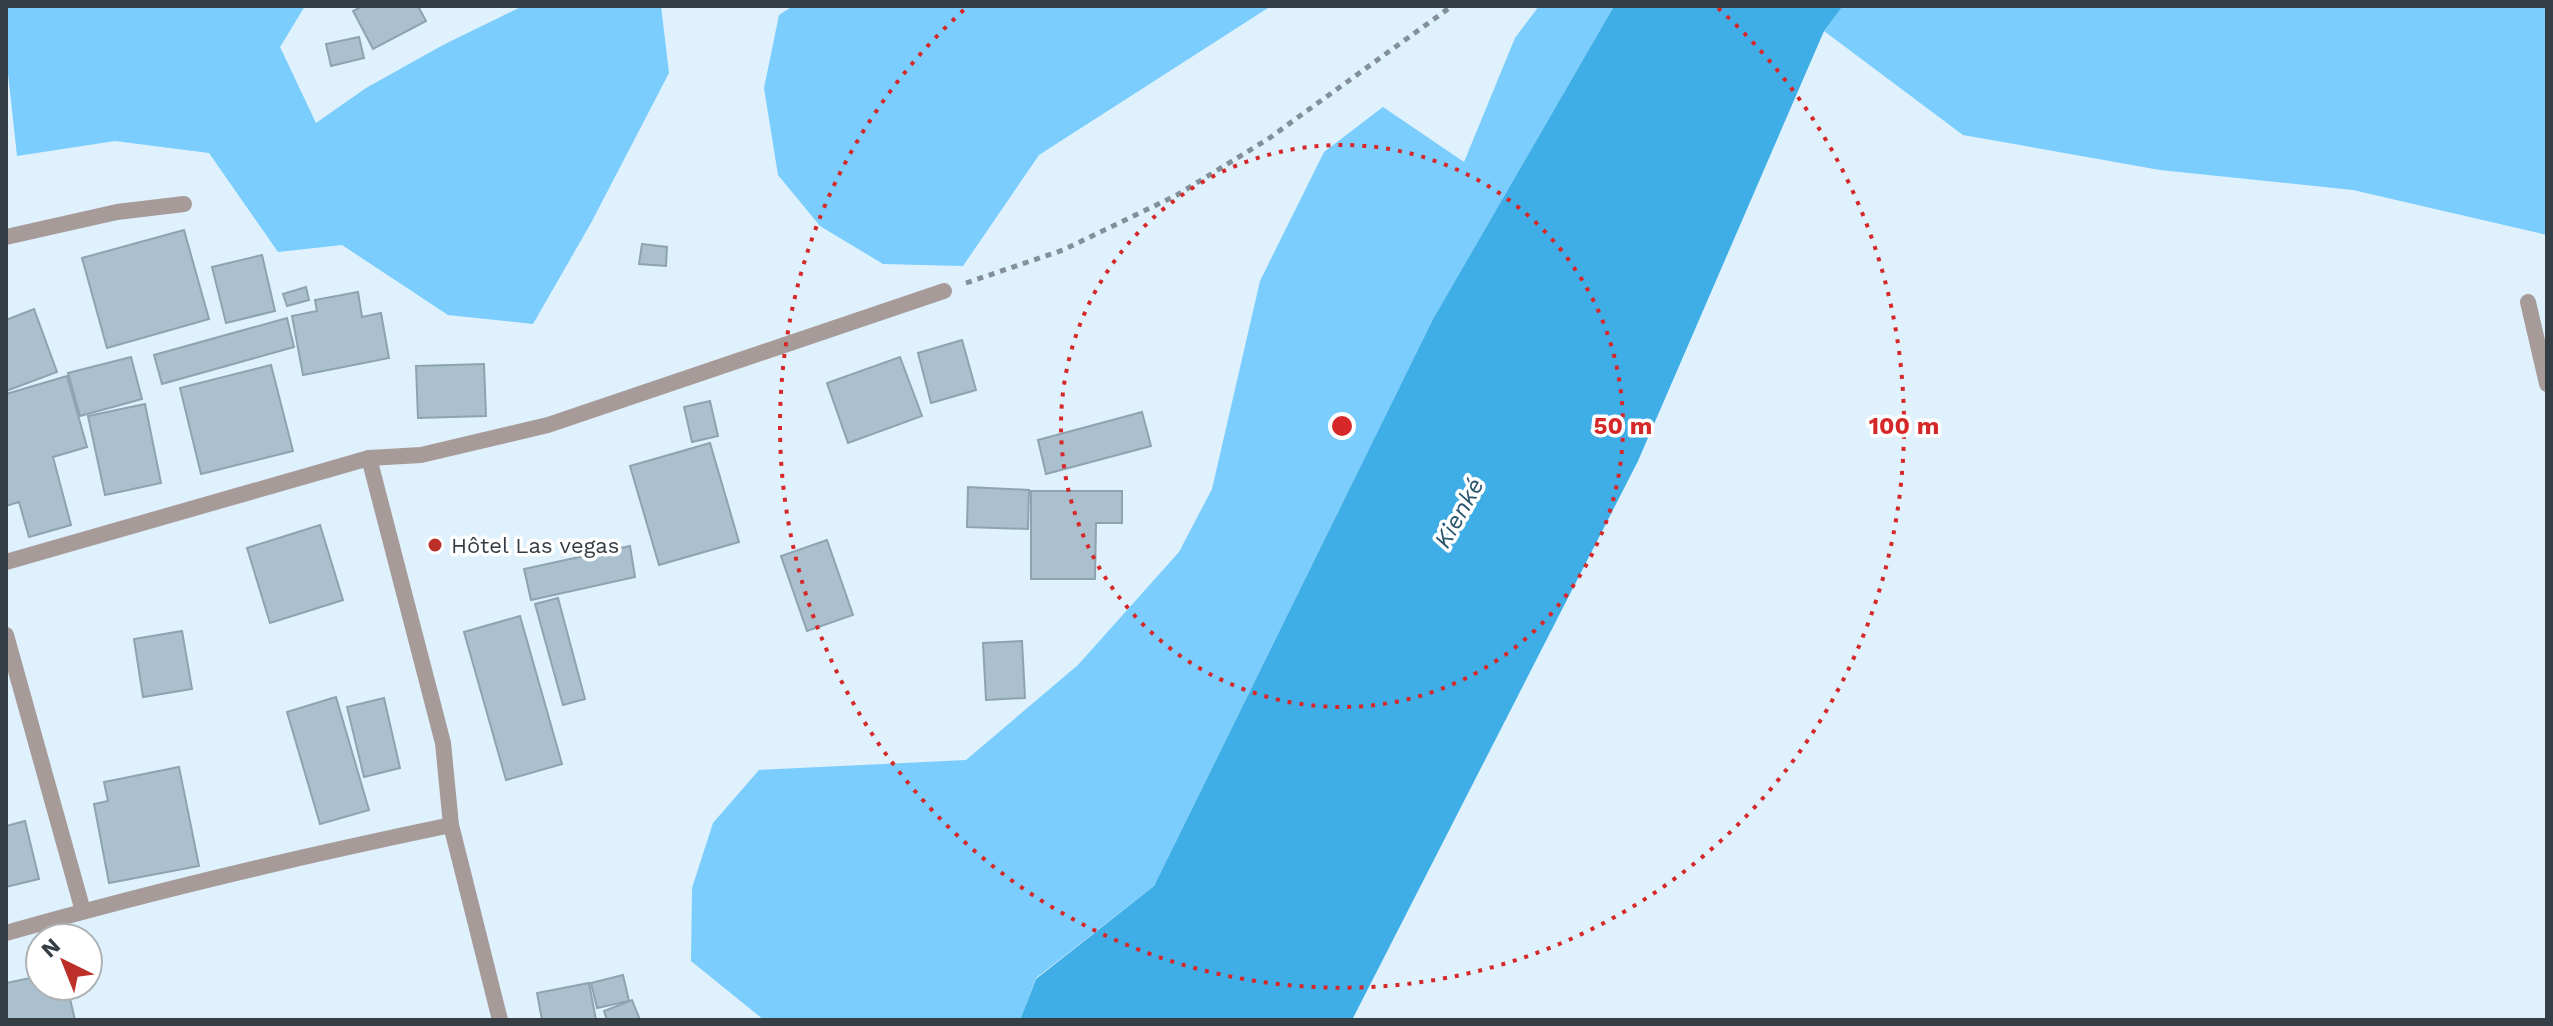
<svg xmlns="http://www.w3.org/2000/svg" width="2553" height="1026" viewBox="0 0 2553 1026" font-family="'Work Sans',sans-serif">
	<rect width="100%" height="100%" fill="#def1fc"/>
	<g fill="#7acdfc">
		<path d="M 6,6 L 305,6 L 280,47 L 316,123 L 366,88 L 443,45 L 523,6 L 661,6 L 669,73 L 591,223 L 533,324 L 448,315 L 342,245 L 278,252 L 209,153 L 115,141 L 17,156 L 6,55 Z"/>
		<path d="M 793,6 L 1271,6 L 1039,155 L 963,266 L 883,264 L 820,226 L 778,175 L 764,88 L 779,15 Z"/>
		<path d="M 1539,6 L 1614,6 L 1433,319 L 1154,886 L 1036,978 L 1020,1020 L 764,1020 L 691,961 L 692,888 L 713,823 L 759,770 L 966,760 L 1078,665 L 1179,552 L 1212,489 L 1260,281 L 1324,152 L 1383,107 L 1464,162 L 1515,38 Z"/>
		<path d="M 1843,6 L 2547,6 L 2547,235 L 2353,190 L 2160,170 L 1963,135 L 1824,31 Z"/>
	</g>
	<path fill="#40aee6" d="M 1614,6 L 1843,6 L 1824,31 L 1638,461 L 1352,1020 L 1020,1020 L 1036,979 L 1154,886 L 1433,319 Z"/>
	<g fill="#aac0ce" stroke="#8da3b1" stroke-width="2">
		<path d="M 363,6 L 418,6 L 426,21 L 373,49 L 353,11 Z"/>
		<path d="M 359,37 L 364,58 L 331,66 L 326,44 Z"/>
		<path d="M 184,230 L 209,319 L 107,348 L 82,258 Z"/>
		<path d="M 642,244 L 667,247 L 666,266 L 639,264 Z"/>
		<path d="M 262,255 L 275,311 L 226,323 L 212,267 Z"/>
		<path d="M 306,287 L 309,300 L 287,306 L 283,294 Z"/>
		<path d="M 358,292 L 362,317 L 381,313 L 389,358 L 303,375 L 292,316 L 317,311 L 315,300 Z"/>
		<path d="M 34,309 L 57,372 L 6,391 L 6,320 Z"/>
		<path d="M 287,318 L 294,347 L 162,384 L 154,355 Z"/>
		<path d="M 962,340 L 976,390 L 931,403 L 918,353 Z"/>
		<path d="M 131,357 L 142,399 L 80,416 L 68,373 Z"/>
		<path d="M 900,357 L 922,416 L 848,443 L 827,383 Z"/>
		<path d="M 484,364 L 486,416 L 418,418 L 416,366 Z"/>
		<path d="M 271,365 L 293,451 L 201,474 L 180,388 Z"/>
		<path d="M 67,376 L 87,447 L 53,457 L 71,525 L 29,537 L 19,502 L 6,506 L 6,394 Z"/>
		<path d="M 710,401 L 718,436 L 692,442 L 684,407 Z"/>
		<path d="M 145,404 L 161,483 L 105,495 L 88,416 Z"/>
		<path d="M 1142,412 L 1151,446 L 1046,474 L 1038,440 Z"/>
		<path d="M 710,443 L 739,542 L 659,565 L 630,466 Z"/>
		<path d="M 968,487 L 1029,490 L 1028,529 L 967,527 Z"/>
		<path d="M 1031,491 L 1122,491 L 1122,523 L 1096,523 L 1095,579 L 1031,579 Z"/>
		<path d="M 320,525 L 343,600 L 270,623 L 247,548 Z"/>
		<path d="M 827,540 L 853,615 L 807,631 L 781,556 Z"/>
		<path d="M 630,546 L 635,577 L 531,600 L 524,569 Z"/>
		<path d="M 558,598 L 585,699 L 563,705 L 535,604 Z"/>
		<path d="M 520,616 L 562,764 L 506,780 L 464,632 Z"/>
		<path d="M 182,631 L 192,689 L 143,697 L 134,639 Z"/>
		<path d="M 1022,641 L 1025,698 L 986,700 L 983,643 Z"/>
		<path d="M 336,697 L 369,810 L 320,824 L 287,712 Z"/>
		<path d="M 384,698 L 400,768 L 364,777 L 347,707 Z"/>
		<path d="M 179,767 L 199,866 L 109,883 L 94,804 L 108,801 L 104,782 Z"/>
		<path d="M 25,821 L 39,879 L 6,887 L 6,826 Z"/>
		<path d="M 623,975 L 629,1001 L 597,1008 L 591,983 Z"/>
		<path d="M 40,976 L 40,986 L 67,986 L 75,1020 L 6,1020 L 6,983 Z"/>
		<path d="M 589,983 L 596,1020 L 542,1020 L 537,993 Z"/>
		<path d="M 632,1000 L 640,1020 L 607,1020 L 604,1011 Z"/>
	</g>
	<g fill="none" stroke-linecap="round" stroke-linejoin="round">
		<path stroke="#839099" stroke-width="5" stroke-dasharray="6 6" stroke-linecap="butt" d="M 966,283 L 1063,250 L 1177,195 L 1268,139 L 1452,6"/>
		<g stroke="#a79b99" stroke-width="16">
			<path d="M 6,237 L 117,212 L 184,204"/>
			<path d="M 2528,302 L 2547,384"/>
			<path d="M 369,458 L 443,743 L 451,825 L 500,1020"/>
			<path d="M 6,562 L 369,458 L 421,455 L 548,425 L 944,291"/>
			<path d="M 6,635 L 83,911"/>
			<path d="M 6,933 C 153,891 302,856 451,825"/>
		</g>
	</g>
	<g fill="none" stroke="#d62828" stroke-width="4" stroke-dasharray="4 8">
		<circle cx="1342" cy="426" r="281"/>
		<path d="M1718 8A562 562 0 1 1 966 8"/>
	</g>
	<circle fill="#bd2f29" stroke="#fff" stroke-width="3" cx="435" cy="545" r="8"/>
	<g text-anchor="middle" stroke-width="7" stroke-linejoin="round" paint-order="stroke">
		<g font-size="22" fill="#353e44" stroke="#fff" text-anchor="start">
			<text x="451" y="553">Hôtel Las vegas</text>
		</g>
		<g font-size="24" font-style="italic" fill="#29556d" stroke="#fff">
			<text transform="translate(1459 513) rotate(-61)" y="8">Kienké</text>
		</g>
	</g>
	<circle cx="1342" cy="426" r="12" fill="#d62828" stroke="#fff" stroke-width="4"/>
	<g font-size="24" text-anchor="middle" font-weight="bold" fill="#d62828" stroke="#fff" stroke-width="7" stroke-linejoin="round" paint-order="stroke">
		<text x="1623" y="434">50 m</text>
		<text x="1904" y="434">100 m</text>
	</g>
	<rect width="2553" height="1026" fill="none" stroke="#353e44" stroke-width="16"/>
	<g transform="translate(64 962) rotate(317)"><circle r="38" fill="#ffffff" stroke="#aeb2b4" stroke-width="2"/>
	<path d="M0-6L14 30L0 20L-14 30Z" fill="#bd2f29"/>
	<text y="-12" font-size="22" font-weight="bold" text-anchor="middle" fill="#353e44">N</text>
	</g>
</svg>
